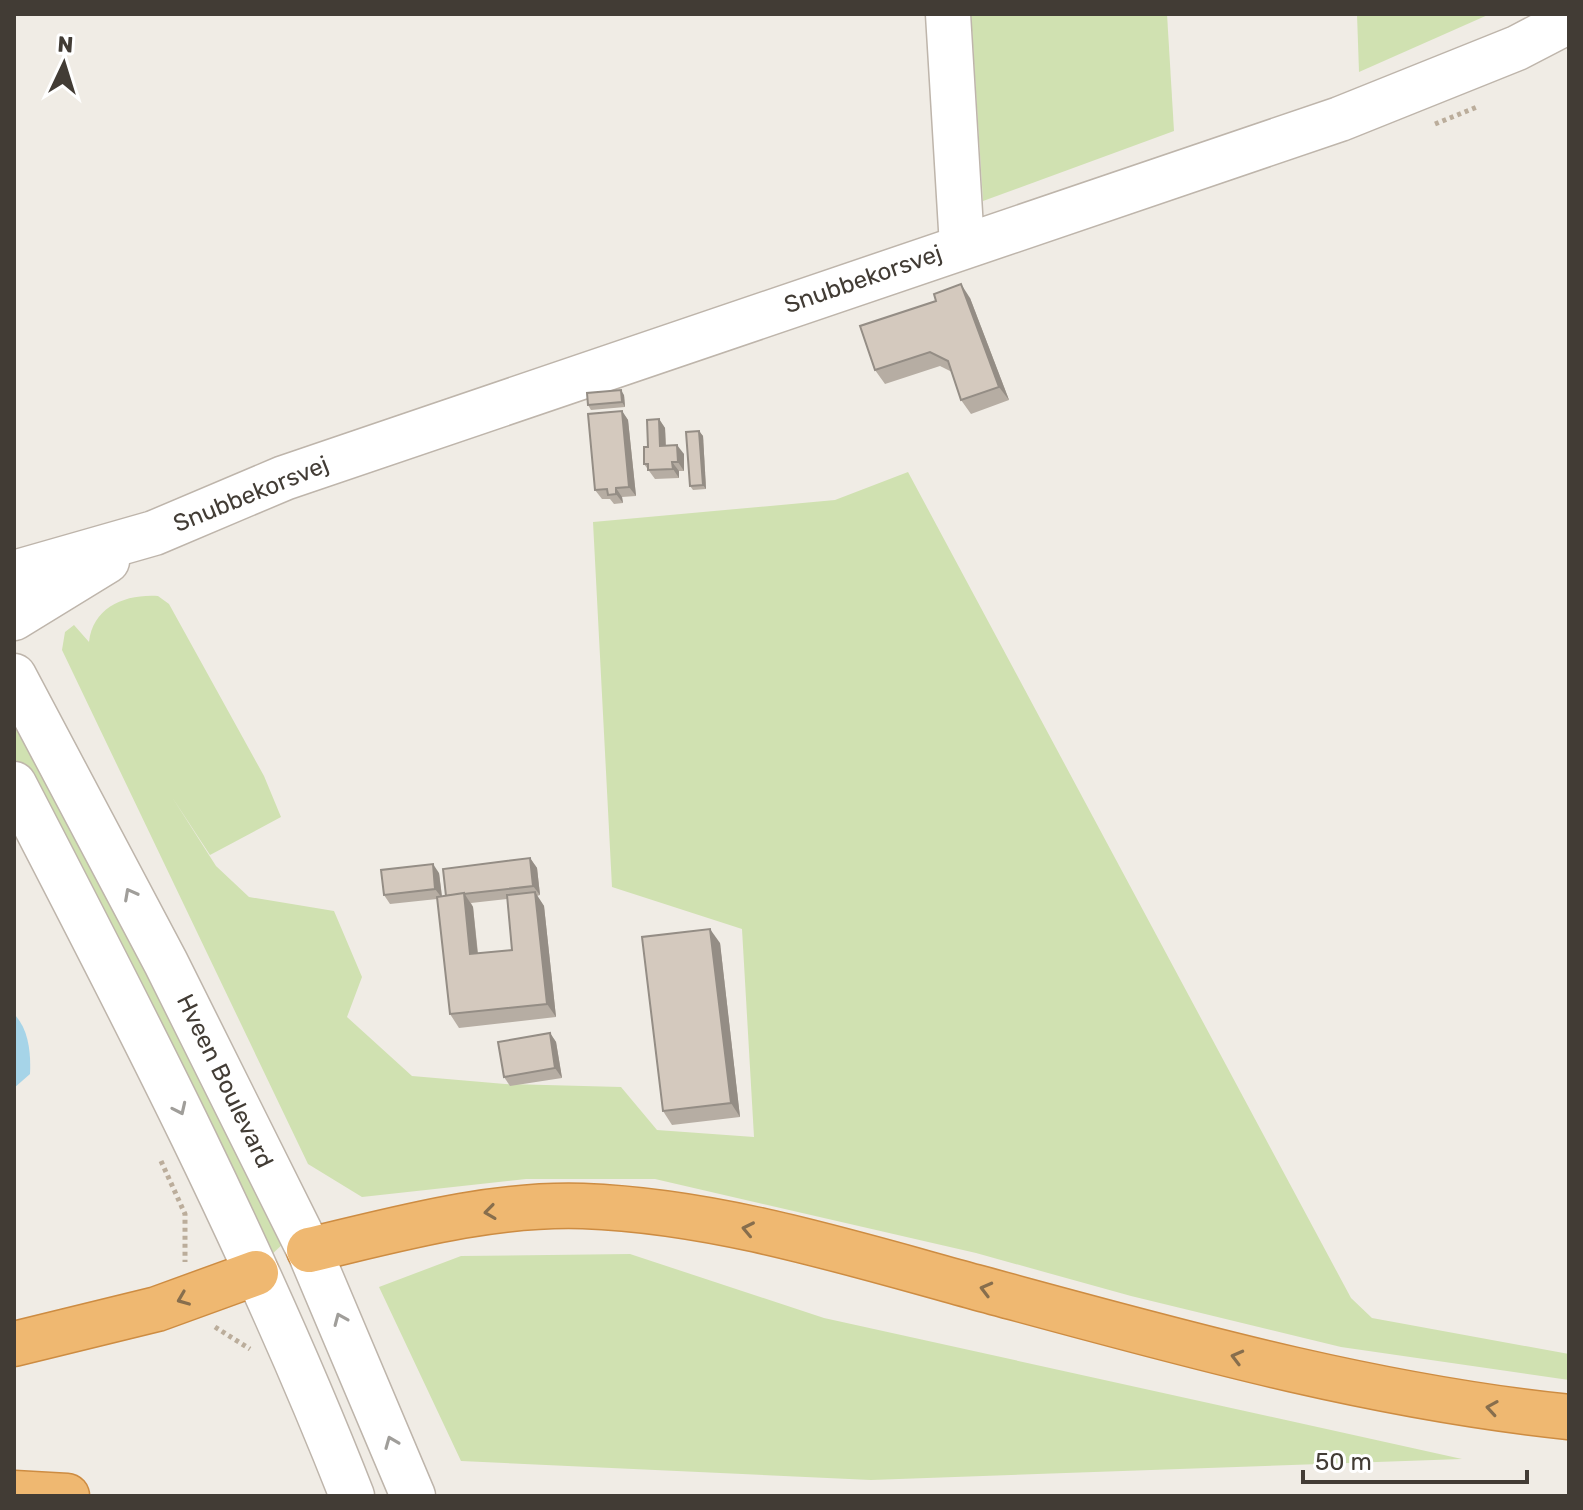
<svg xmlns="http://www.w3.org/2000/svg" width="1583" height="1510" viewBox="0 0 1583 1510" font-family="Rubik,sans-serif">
	<rect width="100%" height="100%" fill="#f0ece5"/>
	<g fill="#d0e1b1">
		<path d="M 971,14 L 1167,14 L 1174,131 L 983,201 Z"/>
		<path d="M 1357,14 L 1490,14 L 1359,72 Z"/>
		<path d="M 908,472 L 1351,1298 L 1372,1318 L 1569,1354 L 1569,1380 L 1341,1347 L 1131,1296 L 976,1253 L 655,1179 L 526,1179 L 362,1197 L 308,1164 L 62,650 L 65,632 L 74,625 L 89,642 C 93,607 125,594 158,596 L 169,604 L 264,776 L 281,817 L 210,855 L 172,797 L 216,866 L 249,897 L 334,911 L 362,977 L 347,1017 L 412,1076 L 505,1084 L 621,1087 L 657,1130 L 754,1137 L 742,929 L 612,887 L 593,522 L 835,500 Z"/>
		<path d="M 14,709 L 286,1241 L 269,1257 L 14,756 Z"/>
		<path d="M 630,1254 L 824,1318 L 1462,1459 L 871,1480 L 461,1461 L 379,1287 L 461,1256 Z"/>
	</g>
	<path fill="#a6d4e8" d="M 14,1014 C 29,1029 31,1054 30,1074 L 14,1088 Z"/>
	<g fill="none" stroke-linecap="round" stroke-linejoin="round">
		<defs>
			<g id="minor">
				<path d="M 948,14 L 962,246"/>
				<path d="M 14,573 L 154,533 L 284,478 L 1340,119 L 1517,48 L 1569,21"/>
				<path d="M 14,618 L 107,561"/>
				<path d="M 14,676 L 166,963 L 309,1250 L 413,1496"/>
				<path d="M 14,784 C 135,1017 256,1251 352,1496"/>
			</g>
			<g id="highway">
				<path d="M 309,1250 C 398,1229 490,1203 583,1206 C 717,1211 847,1252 975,1287 C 1171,1340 1366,1396 1569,1417"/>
				<path d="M 14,1344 L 157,1309 L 256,1273"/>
				<path d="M 14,1493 L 67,1496"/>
			</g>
		</defs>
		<use href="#minor" stroke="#beb5ab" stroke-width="47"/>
		<use href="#highway" stroke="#cd8c42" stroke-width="47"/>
		<g stroke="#bbad9b" stroke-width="5" stroke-dasharray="4 4" stroke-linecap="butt">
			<path d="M 1435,124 L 1477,107"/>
			<path d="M 161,1161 L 185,1214 L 185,1262"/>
			<path d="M 215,1327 L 250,1349"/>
		</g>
		<use href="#minor" stroke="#fff" stroke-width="44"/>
		<use href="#highway" stroke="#efb871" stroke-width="44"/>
	</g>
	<g fill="#b6ada3" fill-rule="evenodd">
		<path d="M 970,298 L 1009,400 L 971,414 L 961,400 L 952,372 L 940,366 L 885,384 L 875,370 Z"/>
		<path d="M 624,395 L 625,407 L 591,410 L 588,405 Z"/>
		<path d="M 622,411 L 628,420 L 636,496 L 622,497 L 623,503 L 614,504 L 610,499 L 602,499 L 595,490 Z"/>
		<path d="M 659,419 L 665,428 L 666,446 L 684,454 L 684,471 L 679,471 L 679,478 L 655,479 L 644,464 Z"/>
		<path d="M 699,431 L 703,436 L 706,489 L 693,490 L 690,486 Z"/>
		<path d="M 530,858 L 537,868 L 540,895 L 537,896 L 544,906 L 556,1017 L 459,1028 L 450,1014 L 437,899 L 390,904 L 384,895 L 439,873 L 442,896 L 446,896 ZM 507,899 L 512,950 L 478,953 L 473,907 L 471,903 Z"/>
		<path d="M 720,943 L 740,1117 L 672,1125 L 663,1111 Z"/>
		<path d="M 550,1033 L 556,1042 L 562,1078 L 510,1086 L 504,1077 Z"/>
	</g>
	<g fill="#948d85">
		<path d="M 961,284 L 970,298 L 1009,400 L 999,387 Z"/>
		<path d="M 621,390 L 624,395 L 625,407 L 622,402 Z"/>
		<path d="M 622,411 L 628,420 L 636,496 L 629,487 Z"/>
		<path d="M 659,419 L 665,428 L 666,455 L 660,446 Z"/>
		<path d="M 699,431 L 703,436 L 706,489 L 703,485 Z"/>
		<path d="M 677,445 L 684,454 L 684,471 L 678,462 Z"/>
		<path d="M 672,462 L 679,471 L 679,478 L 673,469 Z"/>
		<path d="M 616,488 L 622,497 L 623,503 L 616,494 Z"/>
		<path d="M 530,858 L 537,868 L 540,895 L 533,886 Z"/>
		<path d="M 433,864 L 439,873 L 442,898 L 435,889 Z"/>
		<path d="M 535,892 L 544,906 L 556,1017 L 547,1004 Z"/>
		<path d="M 464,893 L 473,907 L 479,968 L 470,954 Z"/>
		<path d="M 710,929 L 720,943 L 740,1117 L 731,1103 Z"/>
		<path d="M 550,1033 L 556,1042 L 562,1078 L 555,1068 Z"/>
	</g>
	<g fill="#d4c9be" stroke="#948d85" stroke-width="2">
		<path d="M 961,284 L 999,387 L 961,400 L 948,361 L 930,352 L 875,370 L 860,326 L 936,301 L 934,294 Z"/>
		<path d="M 621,390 L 622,402 L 588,405 L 587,393 Z"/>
		<path d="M 622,411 L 629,487 L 616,488 L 616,494 L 608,495 L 607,489 L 595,490 L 588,414 Z"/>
		<path d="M 659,419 L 660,446 L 677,445 L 678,462 L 672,462 L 673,469 L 648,470 L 648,464 L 644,464 L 644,447 L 648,447 L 647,420 Z"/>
		<path d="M 699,431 L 703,485 L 690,486 L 686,432 Z"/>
		<path d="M 530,858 L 533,886 L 446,896 L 443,869 Z"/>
		<path d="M 433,864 L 435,889 L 384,895 L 381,870 Z"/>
		<path d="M 535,892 L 547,1004 L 450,1014 L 437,897 L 464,893 L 470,954 L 512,950 L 507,895 Z"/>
		<path d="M 710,929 L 731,1103 L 663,1111 L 642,937 Z"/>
		<path d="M 550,1033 L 555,1068 L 504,1077 L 498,1042 Z"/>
	</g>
	<defs><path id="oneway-chevron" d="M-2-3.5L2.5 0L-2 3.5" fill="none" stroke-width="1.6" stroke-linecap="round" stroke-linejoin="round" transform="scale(2)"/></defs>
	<g stroke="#a09e9a">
		<use href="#oneway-chevron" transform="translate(130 894) rotate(-118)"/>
		<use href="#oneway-chevron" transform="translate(180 1109) rotate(65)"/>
		<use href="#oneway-chevron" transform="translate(340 1319) rotate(-113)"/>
		<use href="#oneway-chevron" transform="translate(391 1442) rotate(-112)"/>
	</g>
	<g stroke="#876e4d">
		<use href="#oneway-chevron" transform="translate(490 1212) rotate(172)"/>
		<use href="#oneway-chevron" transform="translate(748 1229) rotate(-168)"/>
		<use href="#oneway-chevron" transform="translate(986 1289) rotate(-165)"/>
		<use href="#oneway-chevron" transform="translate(183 1299) rotate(158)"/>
		<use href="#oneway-chevron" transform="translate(1237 1357) rotate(-165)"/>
		<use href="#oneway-chevron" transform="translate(1492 1408) rotate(-171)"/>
	</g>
	<g text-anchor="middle" stroke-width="6" stroke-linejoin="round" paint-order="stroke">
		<g font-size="24" fill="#423c35" stroke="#fff">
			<text transform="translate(863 279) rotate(-19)" y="8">Snubbekorsvej</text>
			<text transform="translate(251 494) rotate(-22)" y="8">Snubbekorsvej</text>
			<text transform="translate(225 1081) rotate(64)" y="8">Hveen Boulevard</text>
		</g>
	</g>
	<rect width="1583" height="1510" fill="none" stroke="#423c35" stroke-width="32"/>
	<g transform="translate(64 64) rotate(4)" stroke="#ffffff" stroke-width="6" paint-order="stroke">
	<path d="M0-6L14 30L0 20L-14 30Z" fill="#423c35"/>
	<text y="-12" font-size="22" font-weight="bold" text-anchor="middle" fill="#423c35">N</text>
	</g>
	<path d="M1303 1470v12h224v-12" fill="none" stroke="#423c35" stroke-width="4"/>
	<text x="1315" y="1470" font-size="24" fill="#423c35" stroke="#ffffff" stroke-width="6" paint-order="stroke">50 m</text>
</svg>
